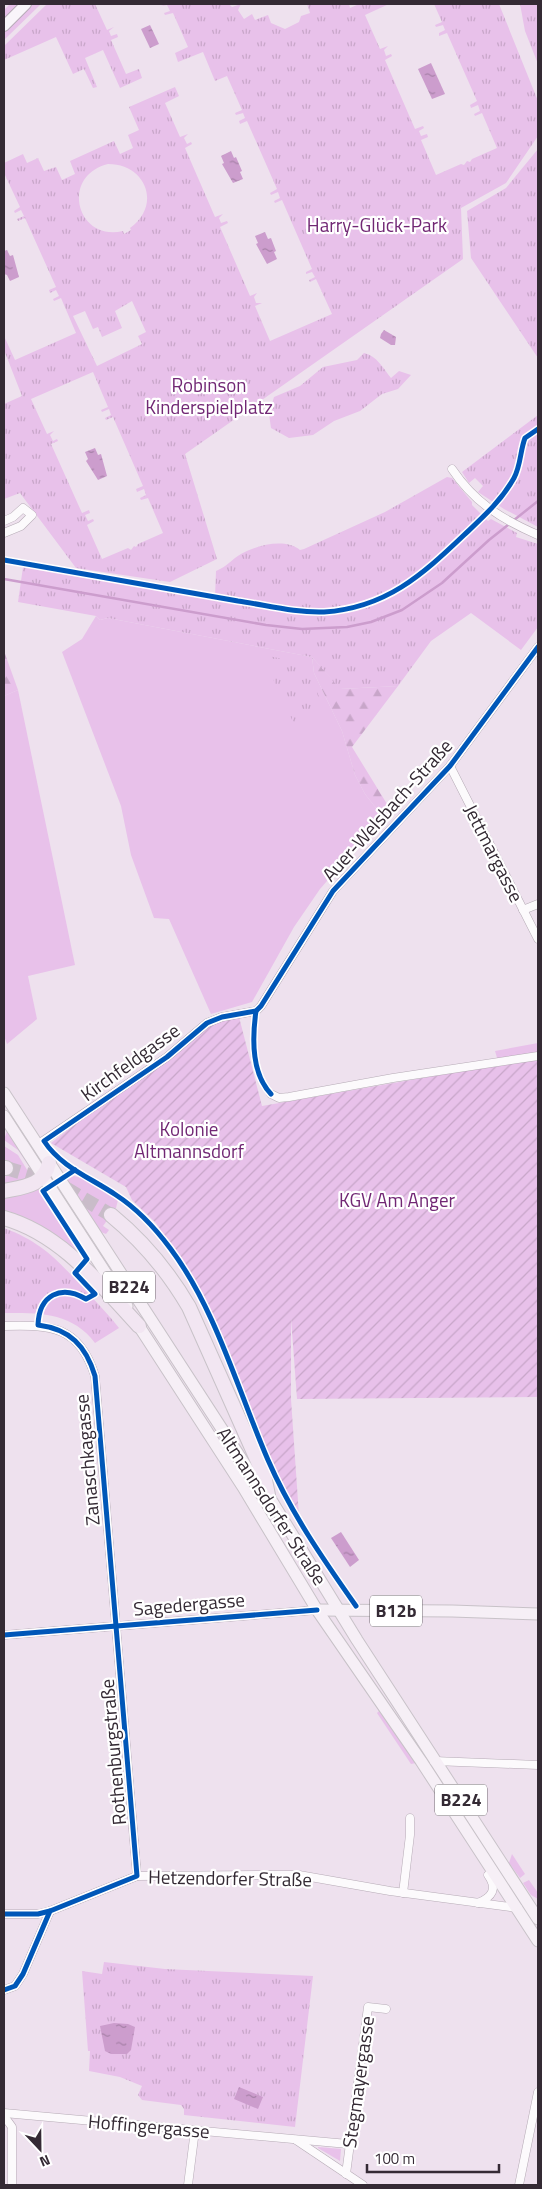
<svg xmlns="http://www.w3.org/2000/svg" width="542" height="2189" viewBox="0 0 542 2189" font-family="'Titillium Web',sans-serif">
	<defs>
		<pattern id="forest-firs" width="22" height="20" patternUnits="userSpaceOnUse" patternTransform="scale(1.25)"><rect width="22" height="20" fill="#e8c1ea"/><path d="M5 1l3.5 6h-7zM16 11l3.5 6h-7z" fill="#c8a6c9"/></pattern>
		<pattern id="park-tufts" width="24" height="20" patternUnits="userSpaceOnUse" patternTransform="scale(1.25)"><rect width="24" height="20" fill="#e8c1ea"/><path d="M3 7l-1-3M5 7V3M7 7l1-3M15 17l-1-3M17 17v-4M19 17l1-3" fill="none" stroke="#c8a6c9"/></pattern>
		<pattern id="garden-furrows" width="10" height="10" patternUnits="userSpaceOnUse" patternTransform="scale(1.25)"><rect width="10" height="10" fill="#e8c1ea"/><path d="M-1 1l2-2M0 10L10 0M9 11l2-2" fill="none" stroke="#c8a6c9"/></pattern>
		<pattern id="water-ripples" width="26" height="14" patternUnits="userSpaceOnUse" patternTransform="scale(1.25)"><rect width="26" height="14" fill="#cc9dcd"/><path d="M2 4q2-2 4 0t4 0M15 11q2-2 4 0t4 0" fill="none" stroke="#a680a7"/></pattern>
	</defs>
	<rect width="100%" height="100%" fill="#eee1ee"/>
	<g fill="#e8c1ea">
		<path d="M 10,4 L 20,4 L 4,19 L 4,10 Z"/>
		<path d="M 33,4 L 41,4 L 4,40 L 4,32 Z"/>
		<path d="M 96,616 L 100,620 L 108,618 L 312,657 L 314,673 L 342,731 L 355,775 L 365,794 L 383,817 L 320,889 L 294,927 L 252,1002 L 211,1014 L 169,919 L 154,918 L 131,855 L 121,806 L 62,652 L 82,639 Z"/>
		<path d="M 18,690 L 75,965 L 28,976 L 37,1019 L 7,1044 L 4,1036 L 4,696 Z"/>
		<path d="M 538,1043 L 538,1054 L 498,1061 L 495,1051 Z"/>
		<path d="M 7,1131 L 9,1131 L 36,1173 L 33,1172 L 18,1150 L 4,1140 Z"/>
		<path d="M 4,1146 L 18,1155 L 32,1178 L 4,1186 L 8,1161 L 4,1160 Z"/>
		<path d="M 74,1176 L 90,1180 L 118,1200 L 116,1208 L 103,1226 L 109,1230 L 106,1234 L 98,1231 L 66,1180 Z"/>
		<path d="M 40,1189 L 83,1255 L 84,1258 L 48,1231 L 4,1211 L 4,1199 Z"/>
		<path d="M 379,1711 L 410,1755 L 413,1755 L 416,1763 L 411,1764 L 377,1713 Z"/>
		<path d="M 512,1854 L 525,1874 L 520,1878 L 509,1863 Z"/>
		<path d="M 529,1880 L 538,1893 L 538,1899 L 531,1895 L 523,1883 Z"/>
		<path d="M 318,2147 L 341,2149 L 340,2161 L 318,2148 Z"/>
	</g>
	<g fill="url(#forest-firs)">
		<path d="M 4,651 L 18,690 L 4,696 Z"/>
		<path d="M 312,657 L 341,689 L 398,686 L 352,747 L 387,804 L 396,806 L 383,817 L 365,794 L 355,775 L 342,731 L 314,673 Z"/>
	</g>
	<g fill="url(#park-tufts)" fill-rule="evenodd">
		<path d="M 47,4 L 95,4 L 107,30 L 114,27 L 109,31 L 111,36 L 117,34 L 118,37 L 111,40 L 126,74 L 139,69 L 142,78 L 120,88 L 103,50 L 85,58 L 97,87 L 93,88 L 84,69 L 73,74 L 56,37 L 4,60 L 4,46 Z"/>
		<path d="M 166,4 L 229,4 L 232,7 L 241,4 L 238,10 L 244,19 L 252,14 L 255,20 L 268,15 L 271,23 L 285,29 L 299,22 L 301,16 L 310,13 L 307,4 L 349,4 L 350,8 L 359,4 L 389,4 L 365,15 L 380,49 L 388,46 L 384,50 L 386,56 L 391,54 L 392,56 L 385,60 L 415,129 L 423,126 L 424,128 L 419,131 L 421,136 L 427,134 L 428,137 L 421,140 L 436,175 L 461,164 L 464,165 L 467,161 L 470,162 L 472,159 L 497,148 L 482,113 L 475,116 L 474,114 L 480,111 L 478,105 L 471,108 L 470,105 L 477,101 L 447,33 L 439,36 L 439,33 L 445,30 L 443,25 L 436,27 L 435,25 L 442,22 L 434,4 L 499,4 L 538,101 L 538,136 L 506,183 L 461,208 L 463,259 L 185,454 L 217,559 L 170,582 L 76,568 L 20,493 L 4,499 L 4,404 L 22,396 L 4,350 L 4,336 L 15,360 L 76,333 L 61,298 L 54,301 L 53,299 L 59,296 L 56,290 L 50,293 L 49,290 L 56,287 L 25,218 L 18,221 L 17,219 L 24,216 L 21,210 L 15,213 L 14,211 L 20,207 L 4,173 L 4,163 L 23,154 L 27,163 L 38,158 L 44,171 L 56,167 L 62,180 L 75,174 L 70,161 L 114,141 L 120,154 L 133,148 L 128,135 L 139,130 L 129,107 L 175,87 L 179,96 L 165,103 L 180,137 L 188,134 L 184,138 L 187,144 L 191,142 L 192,144 L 185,148 L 215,217 L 223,214 L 219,218 L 221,223 L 227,221 L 228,223 L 220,227 L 250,296 L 257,293 L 254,297 L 256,303 L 262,303 L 255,306 L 270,341 L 332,314 L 316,279 L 310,282 L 309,280 L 315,277 L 312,272 L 306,274 L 306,272 L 312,269 L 282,200 L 275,203 L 274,201 L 280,198 L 278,192 L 271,195 L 270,193 L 277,189 L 247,121 L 240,124 L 239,121 L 245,118 L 243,113 L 236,115 L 235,113 L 242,110 L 227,76 L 215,81 L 203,52 L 178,62 L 175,53 L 188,47 L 173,13 L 165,15 L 164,13 L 170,11 L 167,5 L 161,6 ZM 108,164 C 146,164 162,205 130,228 L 131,230 L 124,234 L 123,231 C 76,242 60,176 108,164 ZM 132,301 L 146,332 L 138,336 L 142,344 L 97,366 L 73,316 L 85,311 L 93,329 L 98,327 L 102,337 L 122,328 L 115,311 ZM 93,372 L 108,407 L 101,410 L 102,412 L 109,409 L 111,415 L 105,418 L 106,420 L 113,417 L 143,486 L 136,489 L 137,492 L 144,489 L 146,495 L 140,498 L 141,500 L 148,498 L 163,533 L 138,544 L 136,547 L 134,546 L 131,550 L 128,548 L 102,559 L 87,525 L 94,521 L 93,519 L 88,521 L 85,515 L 90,513 L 89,510 L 82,513 L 51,444 L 58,441 L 57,439 L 53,441 L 50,435 L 54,431 L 47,434 L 31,399 Z"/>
		<path d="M 520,4 L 538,4 L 538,64 L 525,31 Z"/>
		<path d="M 538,149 L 538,358 L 471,258 L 467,211 L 506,188 Z"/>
		<path d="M 364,353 C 377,356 383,368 391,378 L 399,371 L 411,375 L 398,389 L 382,394 L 360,411 L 334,421 L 313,435 L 289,438 L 271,428 L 269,414 L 274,397 L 300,386 L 323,367 L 357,360 Z"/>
		<path d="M 538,415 L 538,527 L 504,509 L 478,492 L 483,486 L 475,478 L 469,483 L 462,472 Z"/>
		<path d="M 447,477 L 452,478 L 472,502 L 472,505 L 488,521 L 491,519 L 517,533 L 516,537 L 538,544 L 538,627 L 521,650 L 471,613 L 431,641 L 398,686 L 340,689 L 312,657 L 108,618 L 100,620 L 96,616 L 18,602 L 23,567 L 27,565 L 215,598 L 216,571 C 228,566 232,559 241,554 C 257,545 285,538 300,550 L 304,549 L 385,512 Z"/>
		<path d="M 268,656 L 305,663 L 325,711 L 294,724 L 263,658 Z"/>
		<path d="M 4,1228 C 44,1243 59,1262 88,1293 C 99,1305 109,1315 119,1328 L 95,1343 C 72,1312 39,1313 4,1313 Z"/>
		<path d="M 104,1962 L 165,1969 L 313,1976 L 295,2127 L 184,2115 L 184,2109 L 181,2105 L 142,2100 L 138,2095 L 142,2086 L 120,2077 L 89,2071 L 90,2051 L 88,2051 L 82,1971 L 102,1974 Z"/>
	</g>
	<path fill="url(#garden-furrows)" d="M 239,1017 L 262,1106 L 538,1058 L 538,1603 L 537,1397 L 297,1399 L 291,1318 L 291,1399 L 299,1516 L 268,1453 L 203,1296 L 156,1223 L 132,1200 L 126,1187 L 51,1143 L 79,1121 L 176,1055 L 209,1025 Z"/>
	<g fill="url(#water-ripples)">
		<path d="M 150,25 L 159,44 L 150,48 L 141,29 Z"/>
		<path d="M 431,63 L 445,94 L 432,99 L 418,69 Z"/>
		<path d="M 231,151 L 234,158 L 236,157 L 242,171 L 240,172 L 243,179 L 233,183 L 222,164 L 224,163 L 221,156 Z"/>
		<path d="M 265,232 L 268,239 L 271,238 L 276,251 L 274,252 L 277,259 L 267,264 L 256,244 L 258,243 L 255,236 Z"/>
		<path d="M 7,250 L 10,256 L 13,255 L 19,277 L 10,281 L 7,275 L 4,274 L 4,251 Z"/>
		<path d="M 384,330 L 396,337 L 395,345 L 391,345 L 380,338 L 381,334 Z"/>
		<path d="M 95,448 L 98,455 L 101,454 L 107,476 L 98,480 L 86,461 L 88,459 L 85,452 Z"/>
		<path d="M 341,1532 L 359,1560 L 350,1567 L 331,1538 Z"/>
		<path d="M 114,2023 L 128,2024 L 135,2027 L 131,2050 L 127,2054 L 111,2054 L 105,2051 L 100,2026 Z"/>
		<path d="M 239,2087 L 263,2097 L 258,2109 L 234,2099 Z"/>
	</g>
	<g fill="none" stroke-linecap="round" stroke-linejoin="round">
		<path stroke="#cc9dcd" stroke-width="2.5" d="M 4,579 L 266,625 L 302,629 L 347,627 L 371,622 L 402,610 L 442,583 L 489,540 L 538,501"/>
		<path stroke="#c9bcc9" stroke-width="14" stroke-dasharray="14 7" stroke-linecap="butt" d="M 6,1168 L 57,1183 L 111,1215"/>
		<defs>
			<g id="street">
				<path d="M 452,469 C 474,502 501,519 538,535"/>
				<path d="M 4,521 L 13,517 L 23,508 L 32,515 L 21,526 L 4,533"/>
				<path d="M 450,766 L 538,939"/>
				<path d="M 523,910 L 538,904"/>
				<path d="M 271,1094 L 279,1098 L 289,1097 L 393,1078 L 538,1056"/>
				<path d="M 37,1145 L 167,1057 L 207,1023 L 222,1017 L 256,1011 L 261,1006 L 333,891 L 450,766 L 538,647"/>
				<path d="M 4,1326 C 51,1325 79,1325 95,1376 L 137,1876"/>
				<path d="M 4,1635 L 317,1610"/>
				<path d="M 434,1761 L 538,1765"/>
				<path d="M 403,1893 L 410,1835 L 410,1818"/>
				<path d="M 478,1903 C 492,1897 498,1889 488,1875"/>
				<path d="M 4,1914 L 38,1914 L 50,1911 L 137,1876 L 264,1875 L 299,1875 L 390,1891 L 518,1908"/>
				<path d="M 4,1990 L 15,1986 L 23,1974 L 50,1911"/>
				<path d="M 4,2113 L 348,2144"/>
				<path d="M 4,2116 L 12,2127 L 12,2185"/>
				<path d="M 296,2140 L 363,2185"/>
				<path d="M 346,2174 L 368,2007 L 386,2009"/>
				<path d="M 188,2185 L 195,2130"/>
				<path d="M 519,2185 L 538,2092"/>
			</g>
			<path id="secondary" d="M 4,26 L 26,4"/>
			<g id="primary">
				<path d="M 4,1093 L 255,1480 L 268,1495 L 357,1640 L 538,1919"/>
				<path d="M 4,1116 L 127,1306"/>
				<path d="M 135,1320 L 243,1487 L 317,1610 L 421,1761 L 538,1941"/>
				<path d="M 317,1610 L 452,1611 L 538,1614"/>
			</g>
			<g id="highway">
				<path d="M 4,1168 L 6,1168"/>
				<path d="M 4,1191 C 23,1187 44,1186 49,1163"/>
				<path d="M 111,1215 C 144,1242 168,1271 189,1307 L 264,1475 L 268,1495"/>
				<path d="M 4,1218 C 61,1234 100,1284 139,1326"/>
			</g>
		</defs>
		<use href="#street" stroke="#b6abb6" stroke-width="9"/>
		<use href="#secondary" stroke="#b6abb6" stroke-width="12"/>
		<use href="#primary" stroke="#c8c2c8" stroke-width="13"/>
		<use href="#highway" stroke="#c8c2c8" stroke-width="16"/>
		<use href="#street" stroke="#fcfafc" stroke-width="8"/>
		<use href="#secondary" stroke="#f9f5fa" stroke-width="10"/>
		<use href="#primary" stroke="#f6eff6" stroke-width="11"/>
		<use href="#highway" stroke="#f2e6f2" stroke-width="14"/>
		<defs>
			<g id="cycleway">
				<path d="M 4,560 L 238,601 C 266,605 295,613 324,612 C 386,608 422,575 464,535 C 483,517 501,501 514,478 C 521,465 520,451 525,438 L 538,429"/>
				<path d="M 256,1011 C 252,1039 251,1073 271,1094"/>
				<path d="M 356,1606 C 323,1559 291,1513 268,1460 C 238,1391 216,1309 170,1248 C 155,1228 136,1208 116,1195 C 91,1178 61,1167 44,1141 L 167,1057 L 207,1023 L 222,1017 L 256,1011 L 261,1006 L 333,891 L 450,766 L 538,647"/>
				<path d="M 4,1635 L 317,1610"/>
				<path d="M 4,1914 L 38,1914 L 50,1911 L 137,1876 L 95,1376 C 86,1346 70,1329 38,1325 C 39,1295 61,1284 86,1299 L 95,1294 L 75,1273 L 87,1259 L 43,1191 L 75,1170"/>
				<path d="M 4,1990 L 15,1986 L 23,1974 L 50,1911"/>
			</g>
		</defs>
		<use href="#cycleway" stroke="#fff" stroke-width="8"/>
		<use href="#cycleway" stroke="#0057b8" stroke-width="5"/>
	</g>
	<g text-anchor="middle" stroke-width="4.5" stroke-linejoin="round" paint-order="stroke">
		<g fill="#fff" stroke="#716a71" stroke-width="1">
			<rect x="103" y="1271.5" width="52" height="31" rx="4"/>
			<rect x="370" y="1595.5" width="52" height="31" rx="4"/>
			<rect x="435" y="1784.5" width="52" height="31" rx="4"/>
		</g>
		<g font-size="18" font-weight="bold" fill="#342a34">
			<text x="129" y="1293">B224</text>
			<text x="396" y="1617">B12b</text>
			<text x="461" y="1806">B224</text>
		</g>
		<g font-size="19" fill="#712774" stroke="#fff">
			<text x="377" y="232">Harry-Glück-Park</text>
			<text x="209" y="392">Robinson<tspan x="209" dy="22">Kinderspielplatz</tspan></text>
			<text x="189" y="1136">Kolonie<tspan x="189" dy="22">Altmannsdorf</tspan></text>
			<text x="397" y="1207">KGV Am Anger</text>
		</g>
		<g font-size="19" fill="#342a34" stroke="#fff">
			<text transform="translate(387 810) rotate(-48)" y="7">Auer-Welsbach-Straße</text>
			<text transform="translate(494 853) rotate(63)" y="7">Jettmargasse</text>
			<text transform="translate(130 1062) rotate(-36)" y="7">Kirchfeldgasse</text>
			<text transform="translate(87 1460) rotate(-95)" y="7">Zanaschkagasse</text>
			<text transform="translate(272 1506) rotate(57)" y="7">Altmannsdorfer Straße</text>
			<text transform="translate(189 1604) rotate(-5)" y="7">Sagedergasse</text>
			<text transform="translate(113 1752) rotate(-95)" y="7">Rothenburgstraße</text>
			<text transform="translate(230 1878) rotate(1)" y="7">Hetzendorfer Straße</text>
			<text transform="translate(358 2082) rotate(-82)" y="7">Stegmayergasse</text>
			<text transform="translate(149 2126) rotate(5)" y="7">Hoffingergasse</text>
		</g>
	</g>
	<rect width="542" height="2189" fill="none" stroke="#342a34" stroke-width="10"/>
	<g transform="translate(40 2149) rotate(158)" stroke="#ffffff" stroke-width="4" paint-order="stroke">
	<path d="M0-4L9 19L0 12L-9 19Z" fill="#342a34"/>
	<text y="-8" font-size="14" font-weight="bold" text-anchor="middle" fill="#342a34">N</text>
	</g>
	<path d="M367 2164v8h132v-8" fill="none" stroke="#342a34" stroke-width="2.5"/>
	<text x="374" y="2164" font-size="15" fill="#342a34" stroke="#ffffff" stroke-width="4" paint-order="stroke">100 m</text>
</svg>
